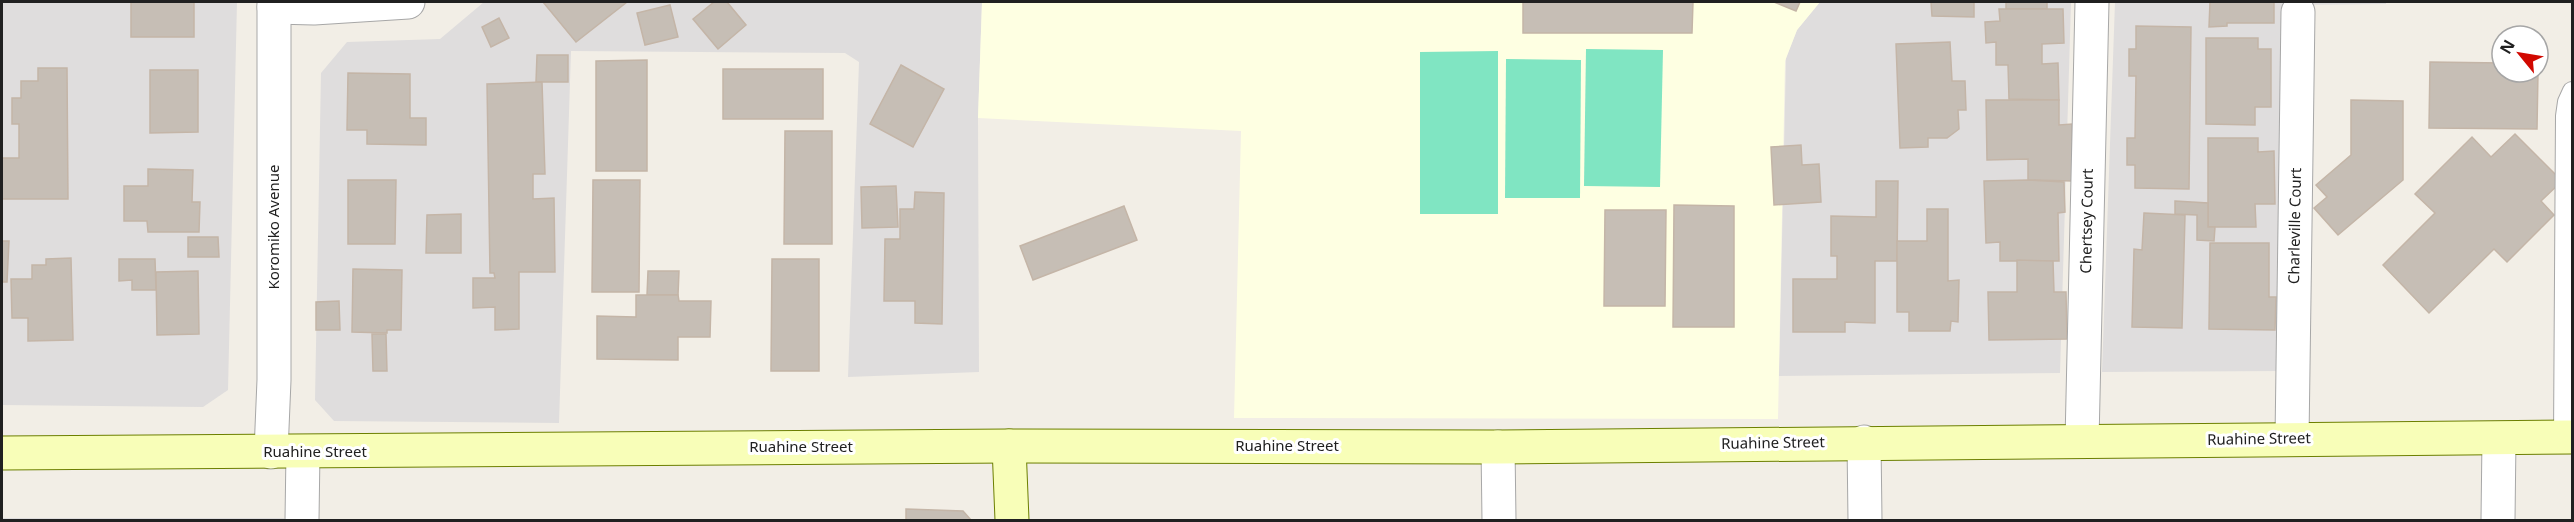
<svg xmlns="http://www.w3.org/2000/svg" width="2574" height="522" viewBox="0 0 2574 522" font-family="'Noto Sans',sans-serif">
	<rect width="100%" height="100%" fill="#f2eee6"/>
	<g fill="#dfdddd">
		<path d="M 2,2 L 237,2 L 228,390 L 203,407 L 2,405 Z"/>
		<path d="M 484,2 L 982,2 L 978,118 L 979,372 L 848,377 L 859,62 L 845,53 L 571,51 L 559,423 L 334,421 L 315,400 L 321,73 L 347,42 L 440,39 Z"/>
		<path d="M 1820,2 L 2071,2 L 2060,373 L 1779,376 L 1786,58 L 1797,30 Z"/>
		<path d="M 2115,2 L 2386,2 L 2386,4 L 2285,5 L 2282,371 L 2102,372 Z"/>
		<rect x="2" y="518" width="282" height="2"/>
	</g>
	<path fill="#feffe2" d="M 982,2 L 1820,2 L 1797,30 L 1785,61 L 1778,419 L 1234,418 L 1241,131 L 978,118 Z"/>
	<g fill="#80e5c2">
		<path d="M 1586,49 L 1663,50 L 1660,187 L 1584,186 Z"/>
		<path d="M 1498,51 L 1498,214 L 1420,214 L 1420,52 Z"/>
		<path d="M 1506,59 L 1581,60 L 1580,198 L 1505,198 Z"/>
	</g>
	<g fill="#c6beb5" stroke="#c4b5a7" stroke-width="1.5">
		<rect x="131" y="2" width="63" height="35"/>
		<path d="M 543,2 L 627,2 L 576,42 Z"/>
		<path d="M 714,2 L 727,2 L 746,25 L 718,49 L 693,19 Z"/>
		<path d="M 1523,2 L 1693,2 L 1692,33 L 1523,33 Z"/>
		<path d="M 1774,2 L 1800,2 L 1796,11 Z"/>
		<path d="M 1931,2 L 1974,2 L 1974,17 L 1932,16 Z"/>
		<rect x="2006" y="2" width="41" height="7"/>
		<path d="M 2210,2 L 2274,2 L 2274,23 L 2227,23 L 2227,26 L 2209,27 Z"/>
		<path d="M 670,5 L 678,37 L 645,45 L 637,13 Z"/>
		<path d="M 1999,9 L 2063,9 L 2064,43 L 2042,44 L 2042,64 L 2058,63 L 2059,100 L 2009,99 L 2008,65 L 1996,65 L 1996,42 L 1986,43 L 1985,22 L 2000,21 Z"/>
		<path d="M 499,18 L 509,38 L 491,47 L 482,27 Z"/>
		<path d="M 2136,26 L 2191,27 L 2189,189 L 2135,188 L 2135,165 L 2127,165 L 2127,138 L 2135,138 L 2136,76 L 2129,76 L 2129,49 L 2136,49 Z"/>
		<path d="M 2206,38 L 2258,38 L 2258,49 L 2271,49 L 2271,107 L 2255,107 L 2255,125 L 2206,124 Z"/>
		<path d="M 1950,42 L 1952,81 L 1965,81 L 1966,110 L 1958,110 L 1959,129 L 1947,138 L 1928,138 L 1928,147 L 1900,148 L 1896,44 Z"/>
		<path d="M 537,55 L 568,55 L 568,82 L 536,82 Z"/>
		<path d="M 647,60 L 647,171 L 596,171 L 596,61 Z"/>
		<path d="M 2430,62 L 2502,63 L 2502,72 L 2538,72 L 2537,129 L 2429,128 Z"/>
		<path d="M 901,65 L 944,89 L 913,147 L 870,124 Z"/>
		<path d="M 38,68 L 67,68 L 68,199 L 2,199 L 2,158 L 19,158 L 19,124 L 12,124 L 12,98 L 21,98 L 21,81 L 38,81 Z"/>
		<rect x="723" y="69" width="100" height="50"/>
		<path d="M 150,70 L 198,70 L 198,132 L 150,133 Z"/>
		<path d="M 348,73 L 410,74 L 410,118 L 426,118 L 426,145 L 367,144 L 367,130 L 347,130 Z"/>
		<path d="M 542,82 L 545,174 L 533,174 L 533,199 L 554,198 L 555,272 L 519,272 L 519,329 L 495,330 L 495,307 L 473,308 L 473,278 L 495,278 L 494,273 L 490,273 L 487,84 Z"/>
		<path d="M 1986,100 L 2059,100 L 2059,125 L 2072,124 L 2073,181 L 2028,180 L 2028,159 L 1987,160 Z"/>
		<path d="M 2351,100 L 2403,101 L 2403,180 L 2338,235 L 2314,208 L 2327,197 L 2316,185 L 2351,155 Z"/>
		<path d="M 785,131 L 832,131 L 832,244 L 784,244 Z"/>
		<path d="M 2515,134 L 2562,181 L 2541,201 L 2554,215 L 2507,262 L 2494,249 L 2429,313 L 2383,265 L 2435,213 L 2415,194 L 2472,137 L 2491,157 Z"/>
		<path d="M 2208,138 L 2258,138 L 2258,152 L 2274,151 L 2275,204 L 2255,204 L 2256,227 L 2208,227 Z"/>
		<path d="M 1801,145 L 1802,165 L 1819,164 L 1821,202 L 1774,205 L 1771,147 Z"/>
		<path d="M 148,169 L 193,170 L 192,202 L 200,202 L 199,232 L 148,232 L 147,221 L 124,221 L 124,186 L 148,186 Z"/>
		<path d="M 348,180 L 396,180 L 395,244 L 348,244 Z"/>
		<path d="M 593,180 L 640,180 L 639,292 L 592,292 Z"/>
		<path d="M 2028,180 L 2064,182 L 2065,212 L 2058,213 L 2059,261 L 2000,261 L 2000,242 L 1986,243 L 1984,181 Z"/>
		<path d="M 1876,181 L 1898,181 L 1897,261 L 1875,261 L 1875,323 L 1845,322 L 1845,332 L 1793,332 L 1793,279 L 1837,279 L 1837,256 L 1831,256 L 1831,216 L 1876,217 Z"/>
		<path d="M 896,186 L 898,227 L 862,228 L 861,187 Z"/>
		<path d="M 915,192 L 944,193 L 942,324 L 915,323 L 915,301 L 884,301 L 885,239 L 900,239 L 900,209 L 914,209 Z"/>
		<path d="M 2175,201 L 2208,203 L 2208,227 L 2215,227 L 2214,241 L 2197,240 L 2197,215 L 2175,214 Z"/>
		<path d="M 1674,205 L 1734,206 L 1734,327 L 1673,327 Z"/>
		<path d="M 1124,206 L 1137,240 L 1033,280 L 1020,246 Z"/>
		<path d="M 1927,209 L 1948,209 L 1948,281 L 1959,280 L 1958,322 L 1951,321 L 1950,331 L 1909,331 L 1909,312 L 1897,312 L 1897,241 L 1927,241 Z"/>
		<path d="M 1605,210 L 1666,210 L 1665,306 L 1604,306 Z"/>
		<path d="M 2144,213 L 2185,215 L 2182,328 L 2132,327 L 2134,249 L 2142,250 Z"/>
		<path d="M 461,214 L 461,253 L 426,253 L 427,215 Z"/>
		<path d="M 188,237 L 218,237 L 219,257 L 188,257 Z"/>
		<path d="M 2,241 L 9,241 L 7,282 L 2,282 Z"/>
		<path d="M 2210,243 L 2269,243 L 2269,297 L 2276,297 L 2275,330 L 2209,329 Z"/>
		<path d="M 71,258 L 73,340 L 28,341 L 28,318 L 12,318 L 11,279 L 32,279 L 32,265 L 46,265 L 46,259 Z"/>
		<path d="M 119,259 L 155,259 L 156,290 L 132,290 L 132,280 L 119,281 Z"/>
		<path d="M 772,259 L 819,259 L 819,371 L 771,371 Z"/>
		<path d="M 2017,260 L 2053,261 L 2054,292 L 2066,292 L 2067,339 L 1989,340 L 1988,292 L 2017,292 Z"/>
		<path d="M 353,269 L 402,270 L 401,330 L 387,330 L 387,333 L 352,332 Z"/>
		<path d="M 198,271 L 199,334 L 157,335 L 156,272 Z"/>
		<path d="M 648,271 L 679,271 L 678,295 L 647,295 Z"/>
		<path d="M 636,295 L 678,295 L 679,301 L 711,301 L 710,337 L 678,337 L 678,360 L 597,359 L 597,316 L 636,317 Z"/>
		<path d="M 339,301 L 340,330 L 316,330 L 316,302 Z"/>
		<path d="M 372,334 L 386,334 L 387,371 L 373,371 Z"/>
		<path d="M 906,509 L 963,511 L 971,520 L 906,520 Z"/>
	</g>
	<g fill="none" stroke-linecap="round" stroke-linejoin="round">
		<defs>
			<path id="lane" d="M 2563,438 L 2565,116 L 2567,102 L 2572,91"/>
			<g id="street">
				<path d="M 274,7 L 314,8 L 408,2"/>
				<path d="M 2292,439 L 2298,12"/>
				<path d="M 2082,441 L 2092,2"/>
				<path d="M 1864,442 L 1865,520"/>
				<path d="M 1498,447 L 1499,520"/>
				<path d="M 271,452 L 274,380 L 274,2"/>
				<path d="M 302,520 L 303,452"/>
				<path d="M 2498,520 L 2499,439"/>
			</g>
			<g id="secondary">
				<path d="M 1009,446 L 1012,520"/>
				<path d="M 2,453 L 1009,446 L 1498,447 L 2572,437"/>
			</g>
		</defs>
		<use href="#lane" stroke="#a7a7a7" stroke-width="20"/>
		<use href="#street" stroke="#a7a7a7" stroke-width="35"/>
		<use href="#secondary" stroke="#6c7f00" stroke-width="35"/>
		<use href="#lane" stroke="#fff" stroke-width="18"/>
		<use href="#street" stroke="#fff" stroke-width="33"/>
		<use href="#secondary" stroke="#f8feb8" stroke-width="33"/>
	</g>
	<g text-anchor="middle" stroke-width="6" stroke-linejoin="round" paint-order="stroke">
		<g font-size="15" fill="#202020" stroke="#fff">
			<text transform="translate(2087 221) rotate(-89)" y="5">Chertsey Court</text>
			<text transform="translate(2295 226) rotate(-89)" y="5">Charleville Court</text>
			<text transform="translate(274 227) rotate(-90)" y="5">Koromiko Avenue</text>
			<text transform="translate(2259 439) rotate(-1)" y="5">Ruahine Street</text>
			<text transform="translate(1773 443) rotate(-1)" y="5">Ruahine Street</text>
			<text x="1287" y="451">Ruahine Street</text>
			<text x="801" y="452">Ruahine Street</text>
			<text x="315" y="457">Ruahine Street</text>
		</g>
	</g>
	<rect width="2574" height="522" fill="none" stroke="#202020" stroke-width="6"/>
	<g transform="translate(2520 54) rotate(300)"><circle r="28" fill="#ffffff" stroke="#a6a6a6" stroke-width="1.5"/>
	<path d="M0-4.5L10 22L0 15L-10 22Z" fill="#d10800"/>
	<text y="-9" font-size="16" font-weight="bold" text-anchor="middle" fill="#202020">N</text>
	</g>
</svg>
